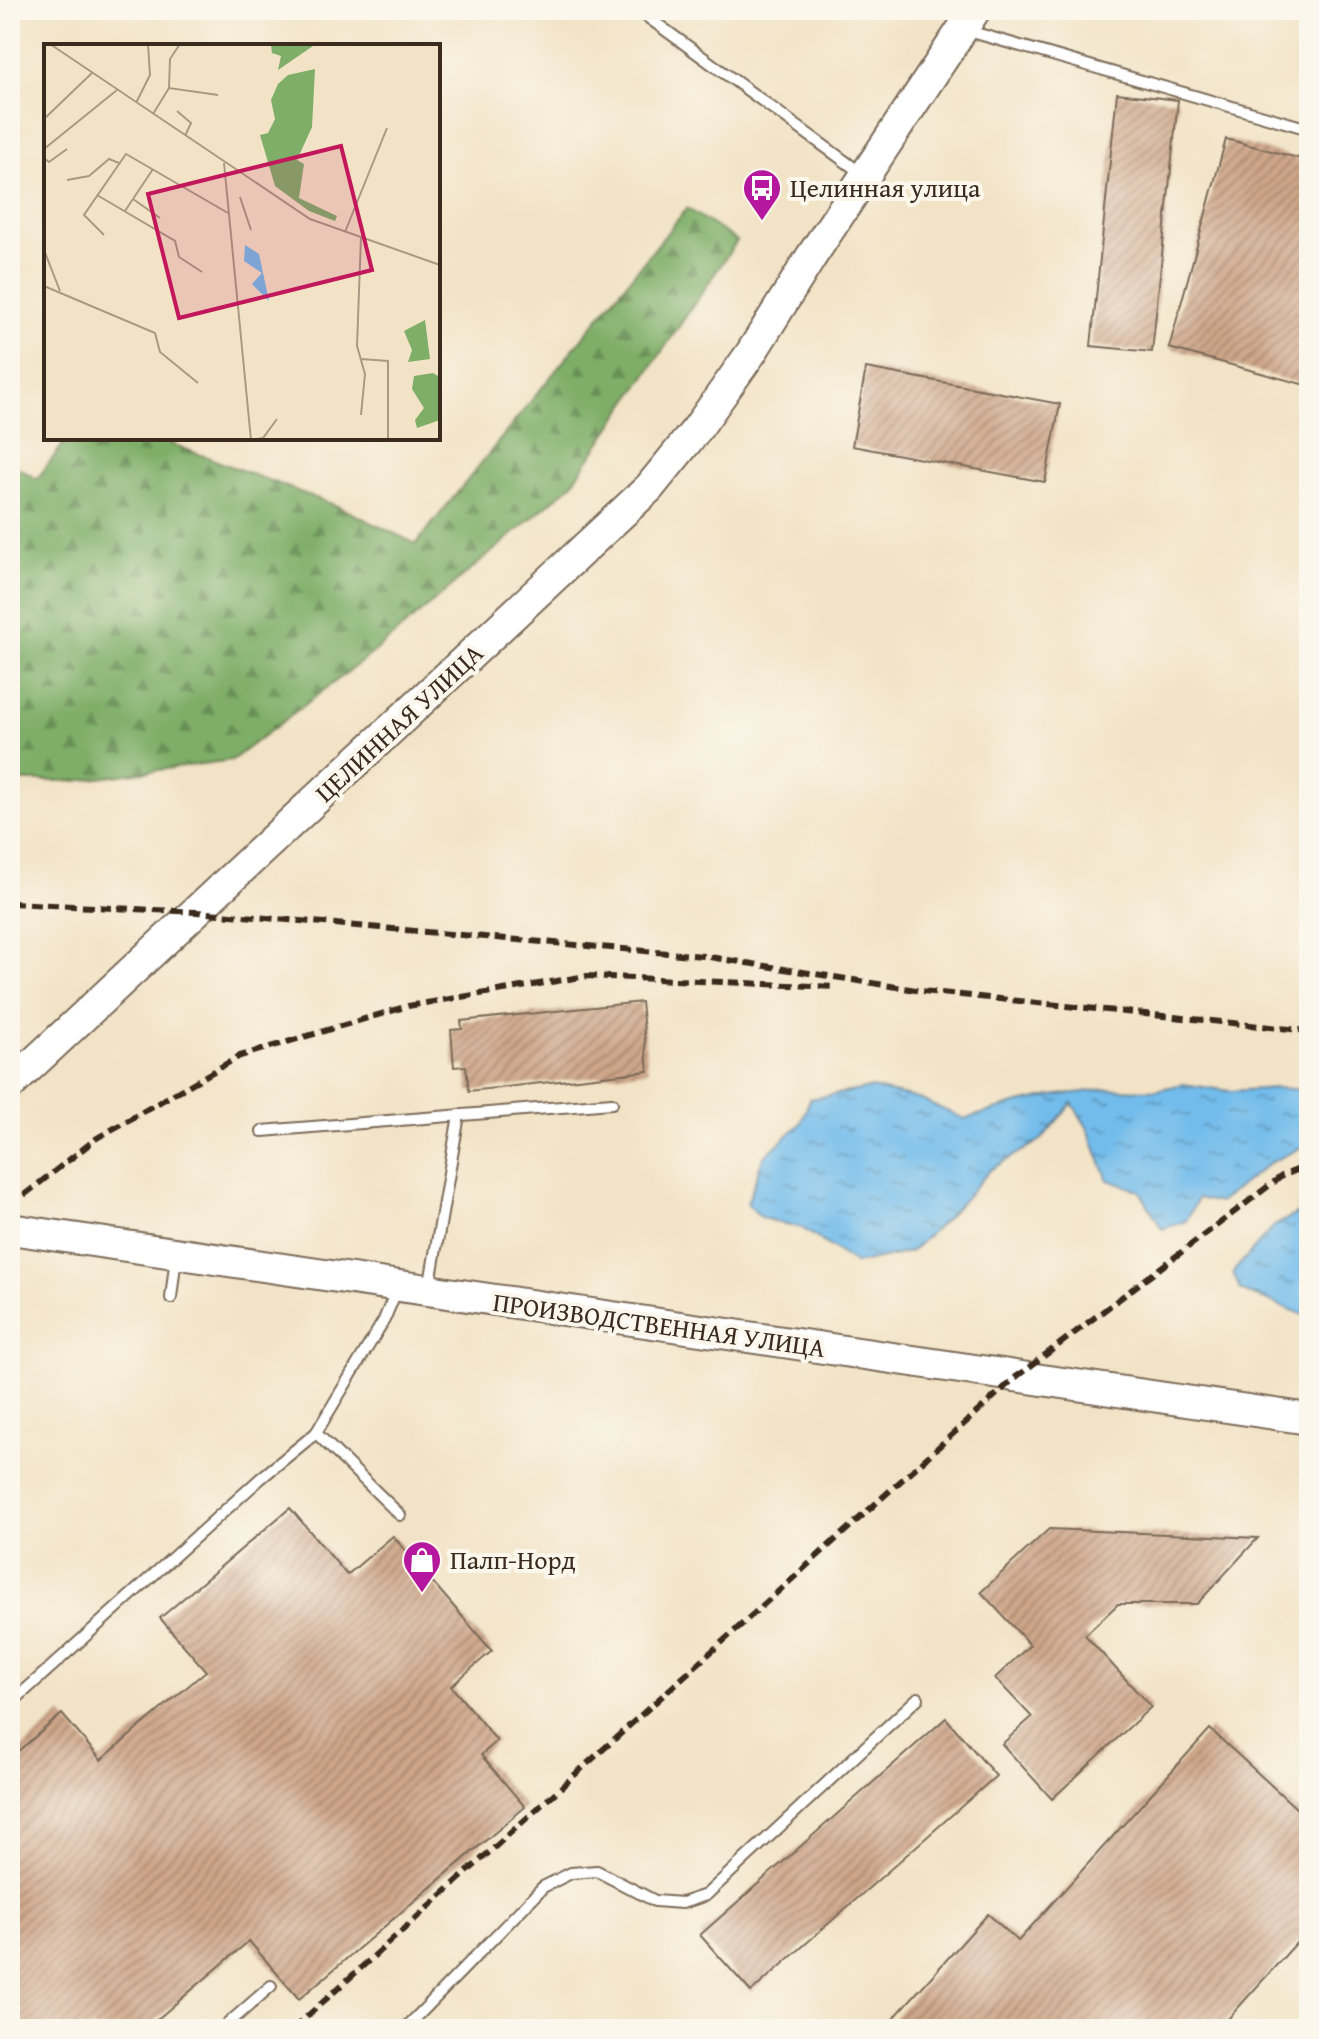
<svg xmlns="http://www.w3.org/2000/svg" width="1319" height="2039" viewBox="0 0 1319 2039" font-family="'Gentium Book Plus',serif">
	<defs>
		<pattern id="forest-firs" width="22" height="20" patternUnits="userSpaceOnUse" patternTransform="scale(2)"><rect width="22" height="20" fill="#7eae68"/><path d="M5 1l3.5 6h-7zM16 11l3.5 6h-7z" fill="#688e55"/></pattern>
		<pattern id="water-ripples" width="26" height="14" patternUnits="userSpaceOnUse" patternTransform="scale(2)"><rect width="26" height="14" fill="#72bceb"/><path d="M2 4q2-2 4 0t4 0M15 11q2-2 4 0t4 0" fill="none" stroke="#5f99be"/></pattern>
		<pattern id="building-hatch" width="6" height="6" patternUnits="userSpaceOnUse" patternTransform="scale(2)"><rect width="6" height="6" fill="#cea689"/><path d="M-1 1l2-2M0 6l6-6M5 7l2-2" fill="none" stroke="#a8876f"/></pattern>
	</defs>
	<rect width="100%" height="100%" fill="#fbf7ec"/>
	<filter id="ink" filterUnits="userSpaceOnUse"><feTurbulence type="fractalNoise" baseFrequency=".0125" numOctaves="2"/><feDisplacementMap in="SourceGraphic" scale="16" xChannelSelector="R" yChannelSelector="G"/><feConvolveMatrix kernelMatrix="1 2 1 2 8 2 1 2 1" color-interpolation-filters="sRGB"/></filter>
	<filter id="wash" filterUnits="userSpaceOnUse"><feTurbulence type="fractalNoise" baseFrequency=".006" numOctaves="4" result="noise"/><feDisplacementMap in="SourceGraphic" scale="32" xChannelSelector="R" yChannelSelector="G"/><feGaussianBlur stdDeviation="1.8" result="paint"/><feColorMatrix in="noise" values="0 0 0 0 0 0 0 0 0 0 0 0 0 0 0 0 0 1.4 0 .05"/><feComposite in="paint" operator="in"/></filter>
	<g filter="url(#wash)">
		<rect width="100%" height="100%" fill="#f2e3c6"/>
		<path fill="url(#forest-firs)" stroke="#5c6c43" stroke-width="2" d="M 687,208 L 737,241 L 572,484 L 374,652 L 232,760 L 77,781 L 10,781 L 10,463 L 37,479 L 68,438 L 156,438 L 337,506 L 416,544 Z"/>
		<g fill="url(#water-ripples)" stroke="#567384" stroke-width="2">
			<path d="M 1183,1084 L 1230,1091 L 1276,1088 L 1309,1090 L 1309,1144 L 1269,1163 L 1219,1203 L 1198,1198 L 1186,1221 L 1162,1229 L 1140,1191 L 1108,1180 L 1087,1127 L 1072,1103 L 1041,1140 L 990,1170 L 946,1219 L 910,1252 L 856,1264 L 802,1228 L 762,1218 L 747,1204 L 763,1158 L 801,1123 L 810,1099 L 871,1088 L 919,1099 L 965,1119 L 1015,1104 L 1051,1096 L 1108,1089 L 1157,1090 Z"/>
			<path d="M 1309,1207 L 1309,1317 L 1240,1290 L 1233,1272 L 1274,1226 Z"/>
		</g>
		<g id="blocks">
			<g fill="url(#building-hatch)">
				<path d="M 1117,93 L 1178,100 L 1152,352 L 1091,346 Z"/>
				<path d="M 1226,139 L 1309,161 L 1309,386 L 1169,348 Z"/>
				<path d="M 866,368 L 1060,404 L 1045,482 L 852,446 Z"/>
				<path d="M 641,1002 L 648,1071 L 469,1091 L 466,1066 L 454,1067 L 451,1030 L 462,1029 L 461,1021 Z"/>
				<path d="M 290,1508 L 347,1575 L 393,1536 L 492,1651 L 451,1686 L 497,1741 L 481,1755 L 525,1807 L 299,1999 L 249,1941 L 146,2029 L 10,2029 L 10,1758 L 62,1714 L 101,1760 L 206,1671 L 160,1618 Z"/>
				<path d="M 1049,1529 L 1258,1538 L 1197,1604 L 1118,1604 L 1085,1635 L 1151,1707 L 1052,1799 L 1002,1744 L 1032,1717 L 995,1678 L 1030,1645 L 981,1592 Z"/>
				<path d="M 946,1718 L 996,1776 L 751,1992 L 700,1935 Z"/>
				<path d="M 1210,1729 L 1309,1820 L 1309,1929 L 1219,2029 L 884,2029 L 988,1914 L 1018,1941 Z"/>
			</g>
		</g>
	</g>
	<g filter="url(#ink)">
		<use href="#blocks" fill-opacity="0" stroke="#7b6b59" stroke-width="2"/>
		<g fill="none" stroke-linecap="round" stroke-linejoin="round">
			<defs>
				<g id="lane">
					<path d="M 638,10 L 861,173"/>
					<path d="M 965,30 L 1309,129"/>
					<path d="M 262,1131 L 612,1103"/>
					<path d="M 429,1289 L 459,1115"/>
					<path d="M 171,1298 L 176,1256"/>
					<path d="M 316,1433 L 400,1515"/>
					<path d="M 10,1704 L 261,1478 L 316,1433 L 384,1320 L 397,1289"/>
					<path d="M 222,2029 L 271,1986"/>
					<path d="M 405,2029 L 543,1887 L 571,1873 L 597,1871 L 655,1901 L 682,1903 L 706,1895 L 918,1698"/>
				</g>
				<g id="secondary">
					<path d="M 10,1085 L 649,488 L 697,429 L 751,353 L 811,257 L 975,10"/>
					<path d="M 10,1229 L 1309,1419"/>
				</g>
			</defs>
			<use href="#lane" stroke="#7b6b59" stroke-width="14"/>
			<use href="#secondary" stroke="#7b6b59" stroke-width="34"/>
			<use href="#lane" stroke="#fff" stroke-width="10"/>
			<use href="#secondary" stroke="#fff" stroke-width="30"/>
			<g stroke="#3b2a1e" stroke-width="6" stroke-dasharray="12 6" stroke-linecap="butt">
				<path d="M 10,903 L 197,912 L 703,956 L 922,991 L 1309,1031"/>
				<path d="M 10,1206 L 97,1138 L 240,1056 L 408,1006 L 587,976 L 834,987"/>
				<path d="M 293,2029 L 1016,1377 L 1282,1176 L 1309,1165"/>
			</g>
		</g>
	</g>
	<defs>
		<symbol id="bus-pin" viewBox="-11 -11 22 30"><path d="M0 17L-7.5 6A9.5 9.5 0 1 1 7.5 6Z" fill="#b5179e" stroke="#fbf7ec"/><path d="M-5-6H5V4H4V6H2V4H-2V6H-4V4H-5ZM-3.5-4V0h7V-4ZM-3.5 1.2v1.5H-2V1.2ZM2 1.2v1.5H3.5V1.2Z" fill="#fff"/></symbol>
		<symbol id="shop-pin" viewBox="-11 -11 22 30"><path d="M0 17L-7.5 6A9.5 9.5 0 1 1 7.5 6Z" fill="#b5179e" stroke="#fbf7ec"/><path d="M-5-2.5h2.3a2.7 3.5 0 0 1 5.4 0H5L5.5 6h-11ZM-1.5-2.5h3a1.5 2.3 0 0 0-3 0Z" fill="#fff"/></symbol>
	</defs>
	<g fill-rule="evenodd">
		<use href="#bus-pin" x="740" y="166" width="44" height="60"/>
		<use href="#shop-pin" x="400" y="1538" width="44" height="60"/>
	</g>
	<g text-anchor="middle" stroke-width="8" stroke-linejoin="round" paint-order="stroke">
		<g font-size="26" fill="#3b2a1e" stroke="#fbf7ec" text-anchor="start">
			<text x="790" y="197">Целинная улица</text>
			<text x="450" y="1569">Палп-Норд</text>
		</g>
		<g font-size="26" fill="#3b2a1e" stroke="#fbf7ec">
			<text transform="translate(399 723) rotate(-43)" y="9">ЦЕЛИННАЯ УЛИЦА</text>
			<text transform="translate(659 1325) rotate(8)" y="9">ПРОИЗВОДСТВЕННАЯ УЛИЦА</text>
		</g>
	</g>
	<g transform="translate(44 44)">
		<rect width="396" height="396" fill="#f2e3c6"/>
		<path d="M 227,1 L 268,0 L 269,2 L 234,26 L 237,12 L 228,9 ZM 271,25 L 268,83 L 253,116 L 260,120 L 255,154 L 293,172 L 291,177 L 265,167 L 231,142 L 216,91 L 224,89 L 231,75 L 227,56 L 234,40 L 244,31 ZM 381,276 L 386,315 L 364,318 L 368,306 L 360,287 ZM 389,329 L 394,332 L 396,376 L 373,384 L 371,376 L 380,364 L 368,345 L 370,332 Z" fill="#7eae68"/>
		<path d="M 201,201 L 215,210 L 225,257 L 208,240 L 218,229 L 200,217 Z" fill="#72bceb"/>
		<path fill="none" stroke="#a99983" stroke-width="2" d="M 6,0 L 266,175 L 396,221M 125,44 L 126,15 L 136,0M 92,59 L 106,31 L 104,0M 133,67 L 147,79 L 141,92M 109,70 L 125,44 L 174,51M 0,75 L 48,29M 0,105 L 73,46M 0,114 L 5,118 L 23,105M 180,119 L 207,396M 23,136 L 45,132 L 65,115 L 75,119M 53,151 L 131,197 L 135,213 L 158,228M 196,153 L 207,186M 89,155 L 116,174M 81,167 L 109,125M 301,188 L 343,84M 60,191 L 40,171 L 82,110 L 184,169M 317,193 L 313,302 L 321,330 L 317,371M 0,206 L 16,247M 0,242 L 111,289 L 116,308 L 154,339M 317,315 L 344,317 L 344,396M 207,396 L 219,394 L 233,375"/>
		<path fill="#c2185b" fill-opacity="0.15" stroke="#c2185b" stroke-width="4" d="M 297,102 L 328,226 L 135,274 L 104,150 Z"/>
		<rect width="396" height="396" fill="none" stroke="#3b2a1e" stroke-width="4"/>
	</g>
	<rect width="1319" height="2039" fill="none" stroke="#fbf7ec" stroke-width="40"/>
</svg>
